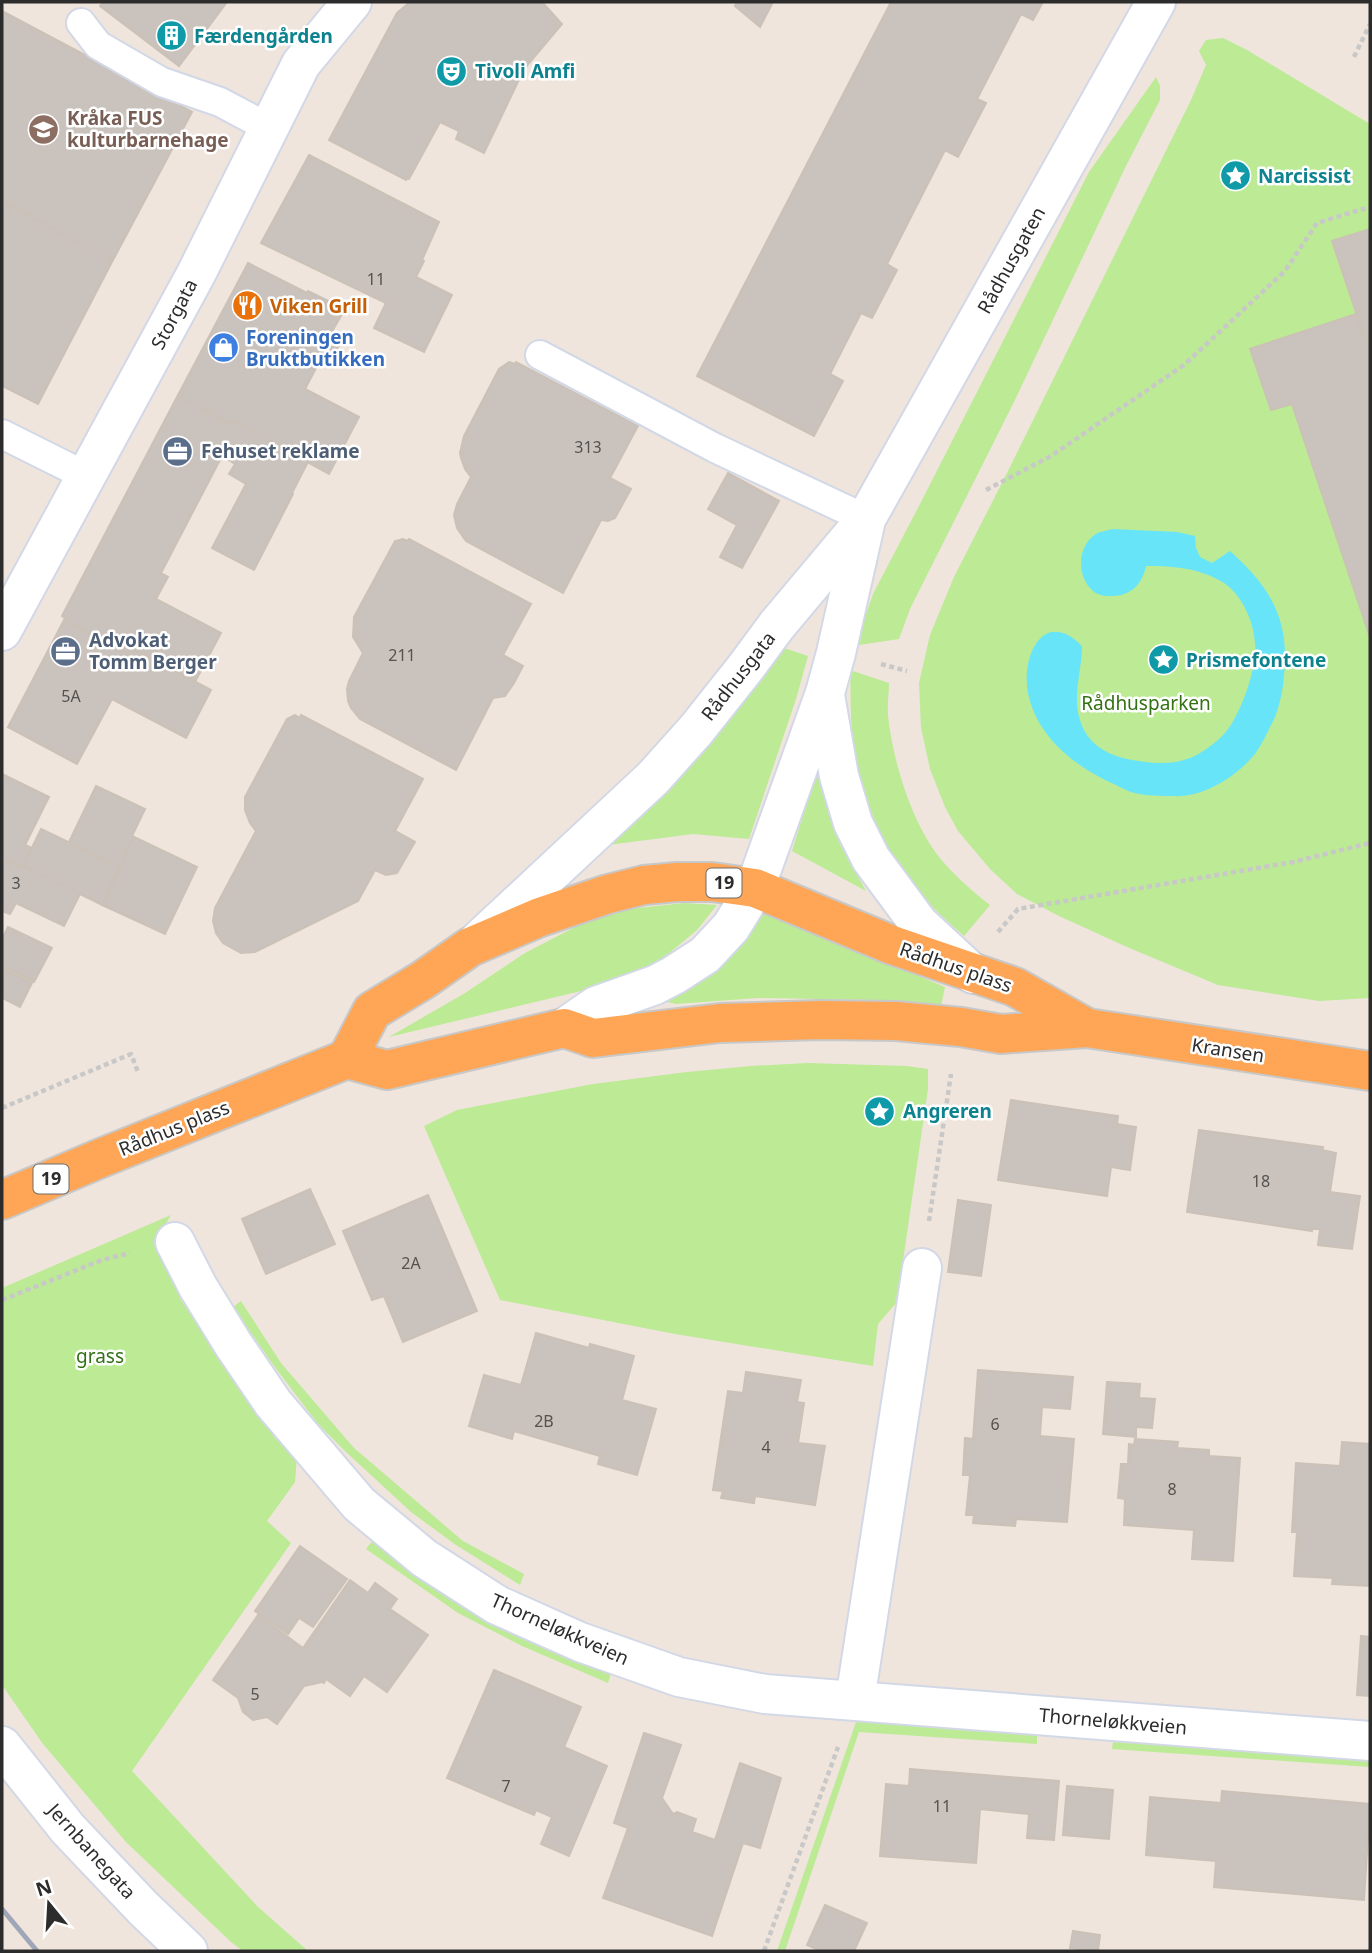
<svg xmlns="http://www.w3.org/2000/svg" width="1372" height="1953" viewBox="0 0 1372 1953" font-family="'Noto Sans',sans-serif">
	<rect width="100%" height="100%" fill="#efe5dd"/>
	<g fill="#bcea95">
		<path d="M 1223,38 L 1247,50 L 1370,124 L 1370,229 L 1333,242 L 1356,314 L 1251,349 L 1271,410 L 1292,404 L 1370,637 L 1370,998 L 1319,1001 L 1218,985 L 1127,947 L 1059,916 L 1017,894 L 990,869 L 958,831 L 945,807 L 930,769 L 921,728 L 919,683 L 930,635 L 954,577 L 1007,473 L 1191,100 L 1206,65 L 1199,51 L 1206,40 Z"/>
		<path d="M 1156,77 L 1160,86 L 1160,100 L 1126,166 L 1014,402 L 910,609 L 899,639 L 859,645 L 862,626 L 873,594 L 920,504 L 1089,172 Z"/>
		<path d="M 784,648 L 808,656 L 796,699 L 749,839 L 693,834 L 608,845 Z"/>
		<path d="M 850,670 L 889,683 C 889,694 887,705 888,716 C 893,761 911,821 939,857 C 954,875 972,891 990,905 L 964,936 C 946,920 929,905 914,887 C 879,844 857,785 852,729 C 850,710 851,690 850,670 Z"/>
		<path d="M 817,770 L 828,811 L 840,844 L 866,891 L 792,851 Z"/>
		<path d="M 684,903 L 717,905 L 697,930 L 667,955 L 638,973 L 602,986 L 389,1037 L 465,993 L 525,953 L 581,924 L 629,909 Z"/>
		<path d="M 764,911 L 945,987 L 941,1006 L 880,1000 L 758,998 L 676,1004 L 663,1001 L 742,942 Z"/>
		<path d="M 808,1063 L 907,1066 L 928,1069 L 928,1089 L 897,1302 L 878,1324 L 873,1366 L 675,1334 L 500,1300 L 424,1126 L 457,1110 L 593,1084 L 687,1072 L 751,1066 Z"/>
		<path d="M 171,1215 L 156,1241 L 181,1300 L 275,1438 L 297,1456 L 295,1482 L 267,1521 L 291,1543 L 132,1771 L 258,1907 L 308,1951 L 243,1951 L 231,1942 L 126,1842 L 43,1744 L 2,1685 L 2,1288 Z"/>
		<path d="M 241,1301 L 281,1363 L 354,1448 L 463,1541 L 524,1574 L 520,1585 L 456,1545 L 411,1512 L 347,1453 L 318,1424 L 274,1366 L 233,1307 Z"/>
		<path d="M 374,1539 L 612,1670 L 608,1683 L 522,1646 L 458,1613 L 366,1549 Z"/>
		<path d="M 856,1722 L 1037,1732 L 1037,1744 L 859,1732 L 785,1951 L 777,1951 Z"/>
		<path d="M 1113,1742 L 1370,1759 L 1370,1767 L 1112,1749 Z"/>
	</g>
	<path fill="#68e4f9" d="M 1112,529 L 1177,532 L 1195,536 L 1196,548 L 1200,557 L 1212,563 L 1230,551 C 1270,587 1290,619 1284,675 C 1283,690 1280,704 1275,717 C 1269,729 1263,743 1255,754 C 1236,777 1203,798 1173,796 C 1160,796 1147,796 1135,793 C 1129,792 1122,788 1116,785 C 1077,768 1037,738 1028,693 C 1021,657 1043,607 1082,646 C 1082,671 1072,696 1080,720 C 1086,742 1105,754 1127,759 C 1147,763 1170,766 1190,758 C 1202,753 1216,743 1225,733 C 1240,716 1258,667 1255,643 C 1254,622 1242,595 1224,583 C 1200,568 1174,566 1146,566 C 1142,584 1132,595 1113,596 C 1106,596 1099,596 1093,591 C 1076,576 1077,546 1096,534 C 1100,531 1107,531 1112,529 Z"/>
	<g fill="#cac2bd" stroke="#cbc1b6" stroke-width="2">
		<path d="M 103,2 L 227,2 L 179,66 L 100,6 Z"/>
		<path d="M 410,2 L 542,2 L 562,24 L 524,69 L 484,153 L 456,139 L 459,131 L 440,122 L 409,179 L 407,178 L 406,180 L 329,140 L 397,13 Z"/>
		<path d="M 737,2 L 773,2 L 760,27 L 735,6 Z"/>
		<path d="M 891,2 L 1043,2 L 1033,20 L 1021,14 L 977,99 L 986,103 L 958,157 L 945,150 L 887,264 L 897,270 L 872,318 L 861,313 L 830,374 L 843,381 L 814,436 L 697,376 Z"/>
		<path d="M 2,11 L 192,112 L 113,260 L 2,202 Z"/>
		<path d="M 309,155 L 439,222 L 422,260 L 424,261 L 416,277 L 452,295 L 424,352 L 374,328 L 386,303 L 261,243 Z"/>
		<path d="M 2,202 L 113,260 L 38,404 L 2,386 Z"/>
		<path d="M 1370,229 L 1370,337 L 1365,339 L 1332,241 Z"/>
		<path d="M 248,263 L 307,293 L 308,291 L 345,309 L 330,335 L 341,342 L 332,358 L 324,353 L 305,389 L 359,417 L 329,474 L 232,421 L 231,424 L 178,395 Z"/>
		<path d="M 1356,314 L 1365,339 L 1370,337 L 1370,637 L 1292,404 L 1271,410 L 1250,349 Z"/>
		<path d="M 509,362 L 515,364 L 516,362 L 638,426 L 610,478 L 631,489 L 615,518 L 608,521 L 601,520 L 563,593 L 466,541 L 457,528 L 454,515 L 457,504 L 471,477 L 465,469 L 461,458 L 460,453 L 464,436 L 499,369 Z"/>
		<path d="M 178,395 L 231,424 L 232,421 L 308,462 L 292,493 L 293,494 L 254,570 L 212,548 L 246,484 L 229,474 L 235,464 L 222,456 L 161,573 L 168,577 L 156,599 L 221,633 L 195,682 L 131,648 L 129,654 L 64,620 L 65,618 L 62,616 Z"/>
		<path d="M 728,473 L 779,501 L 742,568 L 720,557 L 737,525 L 708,509 Z"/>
		<path d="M 403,539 L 407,541 L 409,539 L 531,604 L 503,655 L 523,666 L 514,683 L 505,696 L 493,698 L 456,770 L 360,719 L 351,708 L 348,701 L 347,689 L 349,681 L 363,653 L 353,637 L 354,617 L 395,541 Z"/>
		<path d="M 64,620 L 129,654 L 131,648 L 211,690 L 186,738 L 112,699 L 77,764 L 8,727 Z"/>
		<path d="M 295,715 L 300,718 L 301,715 L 423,779 L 395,831 L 415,842 L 397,873 L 386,875 L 375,870 L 358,901 L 255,952 L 241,953 L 223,943 L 216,933 L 213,921 L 215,908 L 256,831 L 250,823 L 245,810 L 245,797 L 287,719 Z"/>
		<path d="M 2,774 L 49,797 L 25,845 L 32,848 L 22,868 L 2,859 Z"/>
		<path d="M 96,786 L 145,809 L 132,836 L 134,837 L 120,867 L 69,842 Z"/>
		<path d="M 41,829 L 120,867 L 102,905 L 23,866 Z"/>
		<path d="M 134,837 L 197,867 L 165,934 L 102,905 Z"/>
		<path d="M 2,859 L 22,868 L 23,866 L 80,894 L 64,926 L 16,903 L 10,914 L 2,911 Z"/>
		<path d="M 8,927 L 52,948 L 34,982 L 2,966 L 2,939 Z"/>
		<path d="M 2,968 L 32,983 L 20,1007 L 2,998 Z"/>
		<path d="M 1011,1100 L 1118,1116 L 1117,1124 L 1136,1127 L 1130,1170 L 1111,1167 L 1107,1196 L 998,1180 Z"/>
		<path d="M 1199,1130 L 1323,1147 L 1322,1150 L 1336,1153 L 1330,1192 L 1360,1196 L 1352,1249 L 1318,1245 L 1320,1229 L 1312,1229 L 1312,1231 L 1187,1212 Z"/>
		<path d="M 310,1189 L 335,1244 L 266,1274 L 242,1219 Z"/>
		<path d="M 428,1195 L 477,1311 L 403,1342 L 384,1296 L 372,1300 L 343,1231 Z"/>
		<path d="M 958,1200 L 991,1205 L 981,1276 L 948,1272 Z"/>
		<path d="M 536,1333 L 589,1348 L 590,1344 L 634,1356 L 622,1400 L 656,1409 L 637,1475 L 598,1464 L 600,1456 L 514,1431 L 512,1439 L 469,1426 L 484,1375 L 521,1385 Z"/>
		<path d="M 978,1370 L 1073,1377 L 1070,1409 L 1042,1407 L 1040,1436 L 1074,1439 L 1067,1522 L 1016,1519 L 1015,1526 L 973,1523 L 974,1515 L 966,1515 L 970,1475 L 963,1475 L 965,1438 L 973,1439 Z"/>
		<path d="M 746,1372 L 801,1380 L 797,1402 L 804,1403 L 798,1443 L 825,1446 L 815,1505 L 755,1496 L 754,1503 L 721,1498 L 723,1491 L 713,1490 L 728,1391 L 743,1393 Z"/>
		<path d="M 1107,1382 L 1140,1384 L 1139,1398 L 1155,1399 L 1152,1428 L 1136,1427 L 1136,1437 L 1103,1434 Z"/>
		<path d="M 1135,1439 L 1178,1442 L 1177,1448 L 1209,1450 L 1209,1456 L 1240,1458 L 1233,1561 L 1192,1559 L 1194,1530 L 1124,1525 L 1125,1499 L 1118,1498 L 1121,1464 L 1128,1464 L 1129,1444 L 1134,1445 Z"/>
		<path d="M 1342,1442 L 1370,1444 L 1370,1586 L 1332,1584 L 1333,1578 L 1294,1576 L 1297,1532 L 1292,1532 L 1296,1463 L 1340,1466 Z"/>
		<path d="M 300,1546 L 347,1579 L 313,1627 L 299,1618 L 288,1634 L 255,1611 Z"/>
		<path d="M 350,1580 L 368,1593 L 375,1583 L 397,1599 L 390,1609 L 428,1635 L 387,1692 L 364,1676 L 350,1696 L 326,1679 L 324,1683 L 322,1682 L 304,1686 L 277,1724 L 267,1717 L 253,1720 L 243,1712 L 238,1698 L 213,1680 L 258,1615 L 303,1648 Z"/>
		<path d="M 1361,1636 L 1370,1637 L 1370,1696 L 1357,1695 Z"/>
		<path d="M 494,1670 L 581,1707 L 564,1747 L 607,1766 L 569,1856 L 541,1844 L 552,1817 L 536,1810 L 534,1815 L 447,1778 Z"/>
		<path d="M 644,1733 L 681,1745 L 662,1798 L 673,1814 L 677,1812 L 696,1819 L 692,1832 L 715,1840 L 740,1763 L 781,1778 L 760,1848 L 743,1843 L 712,1936 L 603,1898 L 628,1828 L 614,1823 Z"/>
		<path d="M 910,1769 L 1059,1781 L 1054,1840 L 1027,1838 L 1029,1814 L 980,1809 L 976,1863 L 880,1856 L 886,1784 L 909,1786 Z"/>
		<path d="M 1067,1786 L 1113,1790 L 1109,1839 L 1063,1835 Z"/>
		<path d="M 1222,1791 L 1370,1804 L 1364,1900 L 1214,1887 L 1216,1861 L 1146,1855 L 1150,1797 L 1221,1803 Z"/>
		<path d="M 825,1905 L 867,1923 L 854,1951 L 821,1951 L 807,1945 Z"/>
		<path d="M 1073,1931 L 1100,1935 L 1098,1951 L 1070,1948 Z"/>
	</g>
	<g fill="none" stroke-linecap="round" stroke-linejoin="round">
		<defs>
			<g id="service">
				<path d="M 81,23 L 98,45 L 162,82 L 220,102 L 269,128"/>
				<path d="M 540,355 L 715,448 L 866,519"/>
				<path d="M 2,434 L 86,476"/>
			</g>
			<g id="minor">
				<path d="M 175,1242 L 198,1287 L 233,1344 L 273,1403 L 359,1504 L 424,1558 L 497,1605 L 580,1642 L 679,1677 L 765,1694 L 1370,1741"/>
				<path d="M 855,1700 L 922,1268"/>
			</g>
			<g id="tertiary">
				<path d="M 2,631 L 196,274 L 301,64 L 352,2"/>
				<path d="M 825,695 L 839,776 L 853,823 L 871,859 L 919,924 L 973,974"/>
				<path d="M 476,943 L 653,778 L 696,730 L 746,667 L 777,625 L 866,519 L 1156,2"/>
				<path d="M 564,1028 L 596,1006 L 655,985 L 674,975 L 705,955 L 731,927 L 755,888 L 825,693 L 836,653 L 865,524"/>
				<path d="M 2,1746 L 68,1829 L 143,1908 L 188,1951"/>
			</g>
			<g id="trunk">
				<path d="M 347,1059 L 372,1011 L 423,980 L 470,947 L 540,917 L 608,894 L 644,885 L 677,882 L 712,882 L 755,888 L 892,945 L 1015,987 L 1087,1028"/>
				<path d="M 2,1200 L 101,1158 L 347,1059 L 387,1070 L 564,1028 L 593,1038 L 720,1023 L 820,1020 L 896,1021 L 961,1027 L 1001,1034 L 1087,1028 L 1370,1071"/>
			</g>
		</defs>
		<use href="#service" stroke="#d2d8e6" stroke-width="32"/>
		<use href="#minor" stroke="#d2d8e6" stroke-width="42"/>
		<use href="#tertiary" stroke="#d2d8e6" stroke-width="42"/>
		<use href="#trunk" stroke="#c8c8c8" stroke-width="42"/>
		<g stroke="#c8c8c8" stroke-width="4.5" stroke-dasharray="5 3.5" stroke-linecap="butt">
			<path d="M 1354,57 L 1370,24"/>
			<path d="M 986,490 L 1051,456 L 1184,365 L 1285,271 L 1317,223 L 1370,207"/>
			<path d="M 881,664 L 907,671"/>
			<path d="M 998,932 L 1018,909 L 1293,862 L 1370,843"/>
			<path d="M 2,1108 L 131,1054 L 138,1072"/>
			<path d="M 929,1221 L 951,1074"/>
			<path d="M 2,1300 L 102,1260 L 130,1253"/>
			<path d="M 764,1951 L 838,1747"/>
		</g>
		<use href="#service" stroke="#fff" stroke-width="28"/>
		<use href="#minor" stroke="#fff" stroke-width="38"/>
		<use href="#tertiary" stroke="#fff" stroke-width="38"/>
		<use href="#trunk" stroke="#fea656" stroke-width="38"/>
		<path stroke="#9fa6b8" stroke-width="5" d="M 2,1909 L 37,1951"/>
	</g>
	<defs>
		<symbol id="building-disc" viewBox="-11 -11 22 22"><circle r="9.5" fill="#0f9aa8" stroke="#fff"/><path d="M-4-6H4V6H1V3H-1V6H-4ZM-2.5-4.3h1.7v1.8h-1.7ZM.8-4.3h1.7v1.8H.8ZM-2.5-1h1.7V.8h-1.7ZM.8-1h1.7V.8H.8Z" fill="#fff"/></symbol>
		<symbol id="theatre-disc" viewBox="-11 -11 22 22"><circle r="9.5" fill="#0f9aa8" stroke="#fff"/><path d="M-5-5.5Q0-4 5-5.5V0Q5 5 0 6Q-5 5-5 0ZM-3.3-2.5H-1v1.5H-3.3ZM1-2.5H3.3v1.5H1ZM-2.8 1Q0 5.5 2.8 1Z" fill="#fff"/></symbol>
		<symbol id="school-disc" viewBox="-11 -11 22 22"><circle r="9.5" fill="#8d6e63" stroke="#fff"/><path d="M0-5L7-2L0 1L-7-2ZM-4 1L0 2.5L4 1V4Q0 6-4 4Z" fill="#fff"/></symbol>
		<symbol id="sight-disc" viewBox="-11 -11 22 22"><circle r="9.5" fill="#0f9aa8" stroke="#fff"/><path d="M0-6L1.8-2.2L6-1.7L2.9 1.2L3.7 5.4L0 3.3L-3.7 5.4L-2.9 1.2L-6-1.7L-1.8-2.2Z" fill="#fff"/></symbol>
		<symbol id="restaurant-disc" viewBox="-11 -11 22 22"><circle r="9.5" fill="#e8710a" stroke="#fff"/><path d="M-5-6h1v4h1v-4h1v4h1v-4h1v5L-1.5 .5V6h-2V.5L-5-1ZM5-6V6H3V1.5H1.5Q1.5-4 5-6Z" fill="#fff"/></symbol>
		<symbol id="shop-disc" viewBox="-11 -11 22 22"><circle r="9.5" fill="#3f7fe0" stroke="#fff"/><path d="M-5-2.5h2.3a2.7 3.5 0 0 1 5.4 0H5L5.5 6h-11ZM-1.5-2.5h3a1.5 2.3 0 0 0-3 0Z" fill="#fff"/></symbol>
		<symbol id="office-disc" viewBox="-11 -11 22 22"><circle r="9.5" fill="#5c6f8a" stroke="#fff"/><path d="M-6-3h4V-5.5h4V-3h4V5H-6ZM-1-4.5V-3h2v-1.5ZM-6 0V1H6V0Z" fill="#fff"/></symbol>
	</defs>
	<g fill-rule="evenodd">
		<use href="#building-disc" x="154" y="18" width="35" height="35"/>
		<use href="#theatre-disc" x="434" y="54" width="35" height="35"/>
		<use href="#school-disc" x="26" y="112" width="35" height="35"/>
		<use href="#sight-disc" x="1218" y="158" width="35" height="35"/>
		<use href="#restaurant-disc" x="230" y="288" width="35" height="35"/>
		<use href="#shop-disc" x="206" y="330" width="35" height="35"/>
		<use href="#office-disc" x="160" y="434" width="35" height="35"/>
		<use href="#office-disc" x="48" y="634" width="35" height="35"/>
		<use href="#sight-disc" x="1146" y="642" width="35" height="35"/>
		<use href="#sight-disc" x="862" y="1094" width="35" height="35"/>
	</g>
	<g text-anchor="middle" stroke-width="5" stroke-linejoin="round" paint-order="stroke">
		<g font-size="16" fill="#545250">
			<text x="376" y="285">11</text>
			<text x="588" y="453">313</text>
			<text x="402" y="661">211</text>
			<text x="71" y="702">5A</text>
			<text x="16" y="889">3</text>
			<text x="1261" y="1187">18</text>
			<text x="411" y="1269">2A</text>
			<text x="544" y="1427">2B</text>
			<text x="995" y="1430">6</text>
			<text x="766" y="1453">4</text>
			<text x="1172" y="1495">8</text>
			<text x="255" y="1700">5</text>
			<text x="506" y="1792">7</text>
			<text x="942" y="1812">11</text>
		</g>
		<g fill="#fff" stroke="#6b6b6b" stroke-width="2">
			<rect x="706.5" y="868.5" width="35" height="29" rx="5"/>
			<rect x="33.5" y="1164.5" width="35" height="29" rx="5"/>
		</g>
		<g font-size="18" font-weight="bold" fill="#2c2c2c">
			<text x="724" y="889">19</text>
			<text x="51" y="1185">19</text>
		</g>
		<g font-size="19" font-weight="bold" fill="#0d838f" stroke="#fff" text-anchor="start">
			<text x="194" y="43">Færdengården</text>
			<text x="475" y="78">Tivoli Amfi</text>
			<text x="1258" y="183">Narcissist</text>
			<text x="1186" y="667">Prismefontene</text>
			<text x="903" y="1118">Angreren</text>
		</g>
		<g font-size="19" font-weight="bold" fill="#785e54" stroke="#fff" text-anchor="start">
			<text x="67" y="125">Kråka FUS<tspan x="67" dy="22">kulturbarnehage</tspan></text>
		</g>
		<g font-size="19" fill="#2c2c2c" stroke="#fff">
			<text transform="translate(1011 260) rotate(-61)" y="7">Rådhusgaten</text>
			<text transform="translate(174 314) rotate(-62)" y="7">Storgata</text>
			<text transform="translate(738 676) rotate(-52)" y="7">Rådhusgata</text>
			<text transform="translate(956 967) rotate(19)" y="7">Rådhus plass</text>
			<text transform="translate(1228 1050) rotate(9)" y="7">Kransen</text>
			<text transform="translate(174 1128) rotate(-22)" y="7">Rådhus plass</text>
			<text transform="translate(560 1629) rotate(24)" y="7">Thorneløkkveien</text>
			<text transform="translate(1113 1721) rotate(5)" y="7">Thorneløkkveien</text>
			<text transform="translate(92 1851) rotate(48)" y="7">Jernbanegata</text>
		</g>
		<g font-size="19" font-weight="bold" fill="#c56008" stroke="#fff" text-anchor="start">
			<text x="270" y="313">Viken Grill</text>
		</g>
		<g font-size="19" font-weight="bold" fill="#366cbe" stroke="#fff" text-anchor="start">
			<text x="246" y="344">Foreningen<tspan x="246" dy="22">Bruktbutikken</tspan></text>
		</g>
		<g font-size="19" font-weight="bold" fill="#4e5e75" stroke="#fff" text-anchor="start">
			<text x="201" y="458">Fehuset reklame</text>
			<text x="89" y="647">Advokat<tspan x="89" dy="22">Tomm Berger</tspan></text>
		</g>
		<g font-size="19" fill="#337114" stroke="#fff">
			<text x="1146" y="710">Rådhusparken</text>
			<text x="100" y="1363">grass</text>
		</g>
	</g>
	<rect width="1372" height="1953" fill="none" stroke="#2c2c2c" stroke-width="7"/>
	<g transform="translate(49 1904) rotate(342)" stroke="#ffffff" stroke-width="5" paint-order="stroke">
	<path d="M0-5L12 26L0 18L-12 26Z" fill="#2c2c2c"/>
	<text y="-10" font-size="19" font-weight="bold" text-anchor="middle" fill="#2c2c2c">N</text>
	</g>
</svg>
